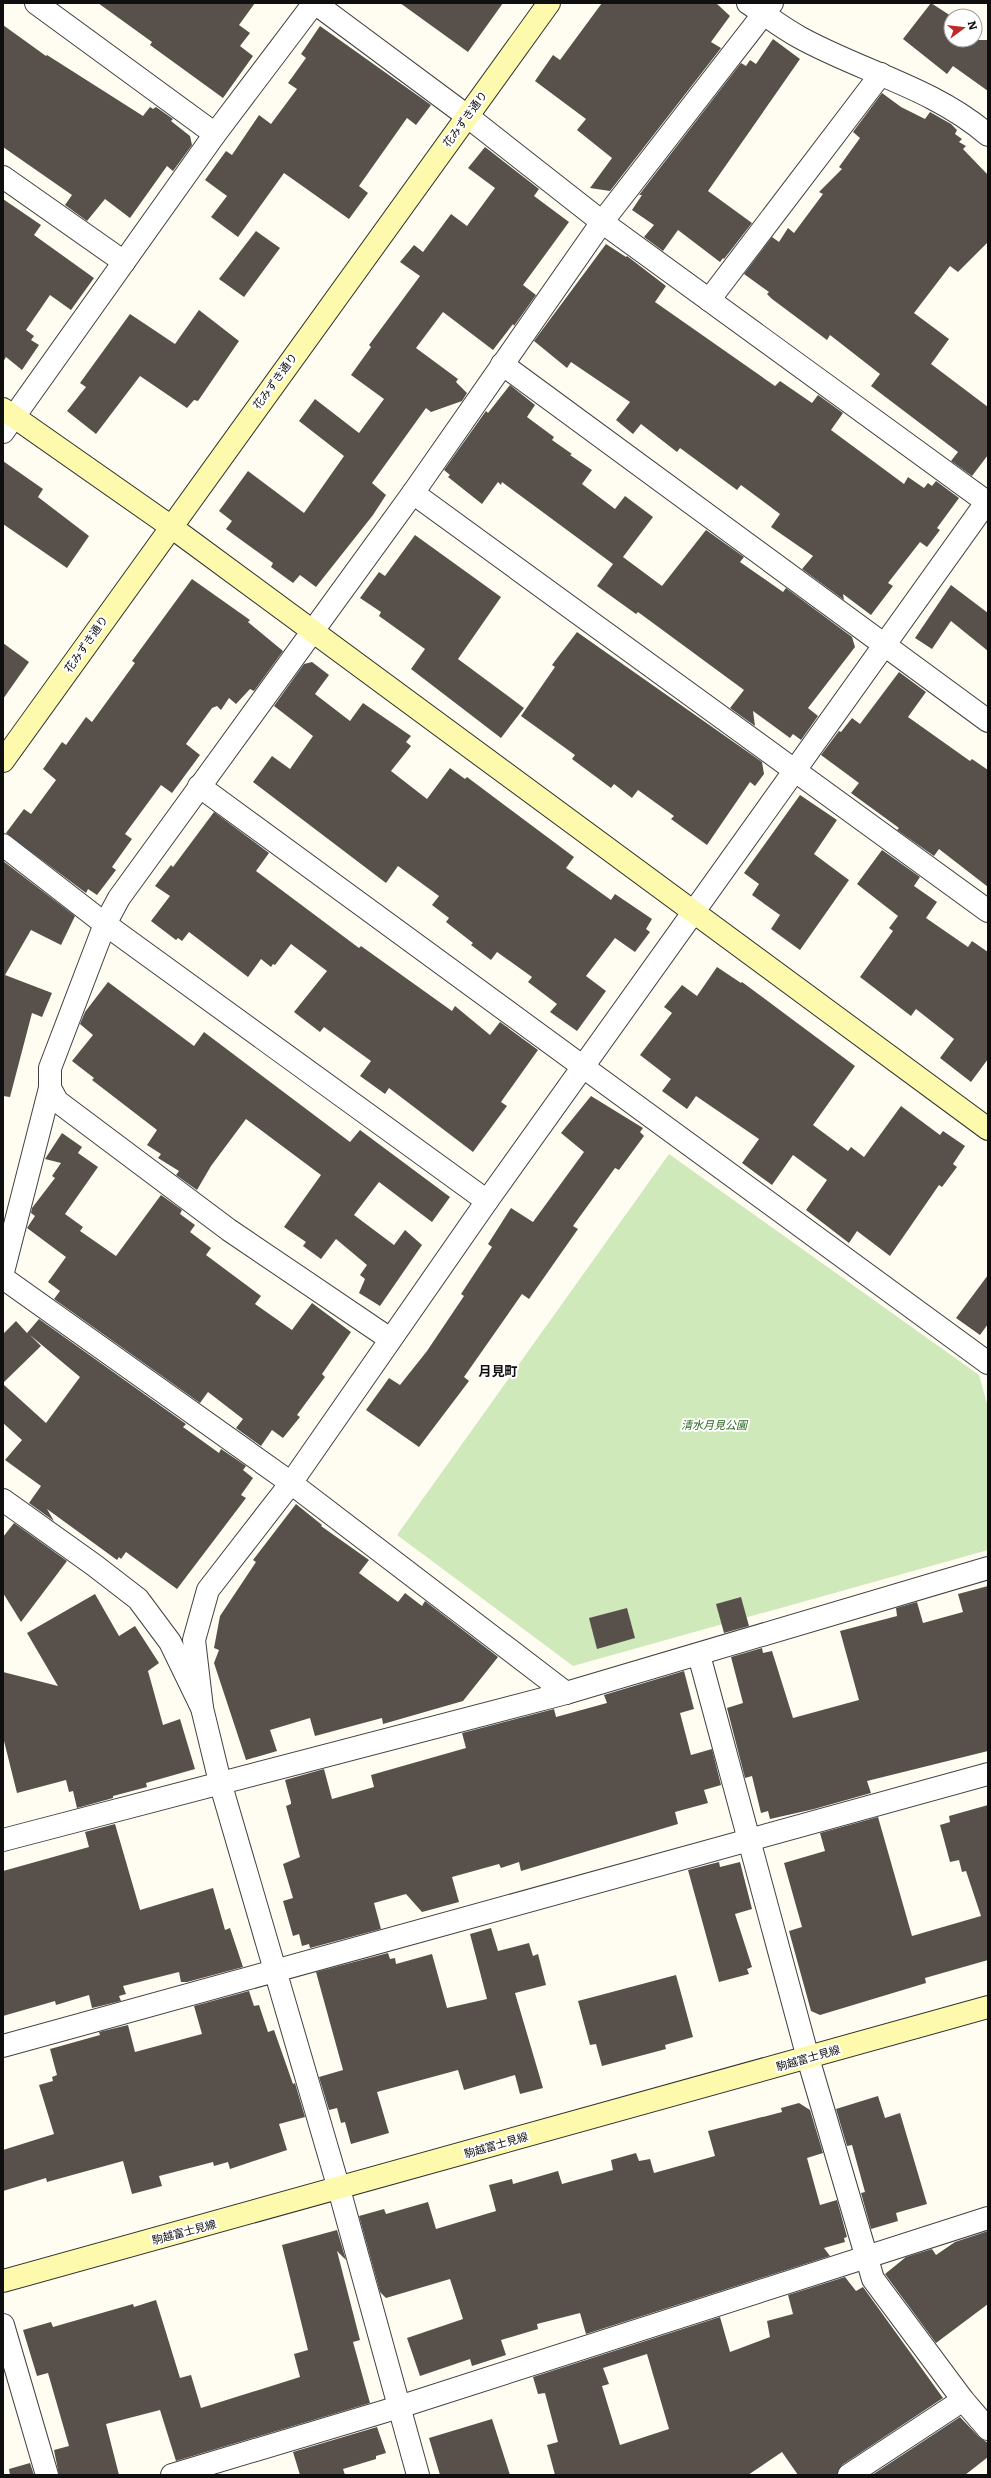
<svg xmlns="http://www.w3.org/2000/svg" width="991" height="2478" viewBox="0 0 991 2478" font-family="Literata,'Noto Sans JP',serif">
	<rect width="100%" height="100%" fill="#fffdf1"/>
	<path fill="#d0e9bb" d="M 669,1154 L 979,1375 L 988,1407 L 988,1550 L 573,1666 L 397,1535 Z"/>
	<g fill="#58514b" fill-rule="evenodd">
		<path d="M 98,3 L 255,3 L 239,25 L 250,33 L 240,46 L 253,56 L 223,98 L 150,45 L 152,42 Z"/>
		<path d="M 400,3 L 503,3 L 468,52 Z"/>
		<path d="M 602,3 L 716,3 L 730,16 L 711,42 L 721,48 L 610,191 L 590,188 L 612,158 L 577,130 L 586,119 L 535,81 L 553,55 L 560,60 Z"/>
		<path d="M 931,3 L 951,16 L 951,40 L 988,40 L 988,91 L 953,66 L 947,74 L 903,39 Z"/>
		<path d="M 3,25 L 46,56 L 47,55 L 143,116 L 150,107 L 153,109 L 156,107 L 173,119 L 171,121 L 190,136 L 192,145 L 173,171 L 167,166 L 130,218 L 105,199 L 87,221 L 65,205 L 72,195 L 3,147 Z"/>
		<path d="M 320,26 L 431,105 L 416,125 L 407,118 L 359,186 L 368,193 L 349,219 L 284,173 L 238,237 L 211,217 L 227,196 L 205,180 L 226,151 L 232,155 L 259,115 L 271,124 L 297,89 L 288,83 L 306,58 L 301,54 Z"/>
		<path d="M 773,39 L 800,59 L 708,191 L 752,223 L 724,259 L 723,258 L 720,262 L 678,230 L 663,251 L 644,237 L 654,225 L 632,210 L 642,195 L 639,195 L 741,63 L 746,66 L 750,60 L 756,64 Z"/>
		<path d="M 882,93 L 901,107 L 925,119 L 930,112 L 951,124 L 957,130 L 955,134 L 962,139 L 959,142 L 966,146 L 963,149 L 988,175 L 988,242 L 958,272 L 950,266 L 914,313 L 949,339 L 931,364 L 988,407 L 988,455 L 972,476 L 951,461 L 958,452 L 871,386 L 880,374 L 830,335 L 827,340 L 772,299 L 767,294 L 769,292 L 744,274 L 772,237 L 779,242 L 788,228 L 794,233 L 823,194 L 819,192 L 842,169 L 839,167 L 860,138 L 853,132 Z"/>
		<path d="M 485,147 L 539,189 L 534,196 L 569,222 L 523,285 L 536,295 L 514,326 L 513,324 L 493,350 L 443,312 L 416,348 L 458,379 L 456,382 L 467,393 L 462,401 L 431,412 L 426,408 L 372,483 L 386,495 L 373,515 L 316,587 L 300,575 L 293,583 L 271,567 L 273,563 L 226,529 L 232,521 L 219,511 L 248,471 L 304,513 L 344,456 L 299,421 L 315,399 L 359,433 L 384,399 L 351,375 L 371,347 L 369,345 L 420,276 L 400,262 L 414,245 L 423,252 L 451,214 L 467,226 L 495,188 L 468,168 Z"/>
		<path d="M 3,199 L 41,225 L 34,235 L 94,278 L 71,310 L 50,295 L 26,330 L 34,336 L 31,340 L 39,345 L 22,370 L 6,357 L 3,362 Z"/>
		<path d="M 256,231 L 280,248 L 244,297 L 219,279 Z"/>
		<path d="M 606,244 L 626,257 L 627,256 L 666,286 L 655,302 L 775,386 L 780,381 L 812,403 L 818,395 L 843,413 L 831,430 L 904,484 L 908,477 L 924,488 L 928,483 L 932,486 L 936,481 L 959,498 L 937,528 L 940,530 L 927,547 L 920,542 L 888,583 L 893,586 L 871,615 L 843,594 L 844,600 L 802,569 L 813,556 L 771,527 L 780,514 L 741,485 L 737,490 L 680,448 L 677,452 L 641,424 L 633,434 L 616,420 L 630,402 L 571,362 L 567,368 L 534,341 Z"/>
		<path d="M 199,310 L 239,341 L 198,401 L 194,400 L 187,408 L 140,376 L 96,434 L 67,411 L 86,387 L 80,383 L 130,314 L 175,344 Z"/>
		<path d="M 510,385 L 535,405 L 527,417 L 554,437 L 552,440 L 572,454 L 570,455 L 592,470 L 582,484 L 615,509 L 625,496 L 653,517 L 623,557 L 662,586 L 706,530 L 744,557 L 740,562 L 783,592 L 786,588 L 852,637 L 855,647 L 808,708 L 818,716 L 801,740 L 793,734 L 790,738 L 753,711 L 755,726 L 730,708 L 744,690 L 638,612 L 636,614 L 597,586 L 613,564 L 502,482 L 501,485 L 498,482 L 482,504 L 448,477 L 450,475 L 444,470 L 486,411 L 488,413 Z"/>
		<path d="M 3,461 L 43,489 L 38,497 L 89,536 L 67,568 L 3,524 Z"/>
		<path d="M 415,535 L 501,597 L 458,659 L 524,708 L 501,738 L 411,669 L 425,649 L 379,616 L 381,612 L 360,598 L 379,572 L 385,576 Z"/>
		<path d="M 192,579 L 250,620 L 248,622 L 283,651 L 254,691 L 250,689 L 236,704 L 229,698 L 221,710 L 217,706 L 212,708 L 186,744 L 200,755 L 172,793 L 161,785 L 125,834 L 132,839 L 112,867 L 116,870 L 97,895 L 88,889 L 86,893 L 6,833 L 24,809 L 31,814 L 56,780 L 43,769 L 62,742 L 66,745 L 86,717 L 92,722 L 135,663 L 132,661 Z"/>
		<path d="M 951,585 L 988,613 L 988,651 L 951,621 L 932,649 L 915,638 Z"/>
		<path d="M 577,632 L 762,762 L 764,774 L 755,786 L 750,782 L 707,845 L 671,819 L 674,816 L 638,790 L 632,798 L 614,784 L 611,788 L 572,759 L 575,755 L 521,716 L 555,667 L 552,665 Z"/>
		<path d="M 3,643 L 29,662 L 3,699 Z"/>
		<path d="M 312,662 L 329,675 L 315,694 L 350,721 L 363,703 L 411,736 L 406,742 L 411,746 L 391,771 L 427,799 L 450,768 L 465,779 L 467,777 L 574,857 L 566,868 L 611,900 L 615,894 L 652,919 L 646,929 L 650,932 L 635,952 L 615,938 L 586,976 L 606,991 L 577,1031 L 550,1012 L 557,1004 L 528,982 L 532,977 L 497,952 L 491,960 L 471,945 L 473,943 L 446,922 L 449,918 L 432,905 L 439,896 L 398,866 L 386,883 L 253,782 L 272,756 L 290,769 L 313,736 L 274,706 L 304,664 Z"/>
		<path d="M 899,672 L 926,692 L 908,717 L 970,761 L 972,759 L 988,770 L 988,887 L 939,849 L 934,856 L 897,830 L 899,828 L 851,793 L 859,783 L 821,755 L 839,731 L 841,732 L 852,718 L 860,724 Z"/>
		<path d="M 800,795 L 837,820 L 814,854 L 849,880 L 800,950 L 771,929 L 780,915 L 752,895 L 759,884 L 744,873 Z"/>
		<path d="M 214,812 L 269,853 L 256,871 L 359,948 L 361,946 L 452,1011 L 455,1006 L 490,1035 L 500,1022 L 538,1050 L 501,1102 L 507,1106 L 473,1152 L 389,1088 L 385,1094 L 360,1076 L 371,1061 L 324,1027 L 320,1032 L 294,1012 L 327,971 L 291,944 L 275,965 L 273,964 L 271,967 L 261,959 L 248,977 L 189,932 L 182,941 L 178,938 L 176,940 L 151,921 L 170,896 L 155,886 L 171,865 L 173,867 Z"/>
		<path d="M 882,850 L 920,877 L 914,886 L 937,902 L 926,918 L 968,947 L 972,941 L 988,952 L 988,1059 L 971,1082 L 940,1058 L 954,1039 L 916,1009 L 911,1016 L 860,977 L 893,931 L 889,928 L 898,916 L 857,884 Z"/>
		<path d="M 3,861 L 75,916 L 61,945 L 31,930 L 5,975 L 52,993 L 42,1017 L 32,1013 L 10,1097 L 3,1096 Z"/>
		<path d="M 717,967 L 741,983 L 742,982 L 855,1066 L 813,1125 L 848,1151 L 851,1147 L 864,1157 L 901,1106 L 940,1135 L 943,1131 L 965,1146 L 953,1164 L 957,1167 L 942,1187 L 939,1185 L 890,1256 L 857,1231 L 849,1243 L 806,1210 L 827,1180 L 793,1155 L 772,1185 L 742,1163 L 759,1139 L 696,1096 L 687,1109 L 662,1091 L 671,1079 L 640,1055 L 672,1013 L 664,1007 L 682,985 L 697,996 Z"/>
		<path d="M 108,982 L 194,1046 L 204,1032 L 350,1142 L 360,1130 L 450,1197 L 432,1222 L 379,1182 L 354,1215 L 394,1245 L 405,1230 L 422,1245 L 380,1306 L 359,1293 L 365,1279 L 360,1275 L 367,1265 L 336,1239 L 321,1259 L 303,1246 L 306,1242 L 284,1227 L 321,1175 L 246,1119 L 211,1166 L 197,1190 L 176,1175 L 179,1171 L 158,1158 L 161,1154 L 147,1145 L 157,1130 L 92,1080 L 94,1078 L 72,1061 L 93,1035 L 80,1024 L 85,1012 Z"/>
		<path d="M 591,1096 L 643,1128 L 640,1132 L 644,1136 L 619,1170 L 615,1168 L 573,1226 L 578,1229 L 529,1299 L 522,1294 L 464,1377 L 469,1381 L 419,1447 L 366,1410 L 389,1378 L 400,1385 L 427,1351 L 464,1296 L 461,1294 L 492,1247 L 488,1244 L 511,1208 L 533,1222 L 584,1152 L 561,1133 Z"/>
		<path d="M 62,1133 L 82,1147 L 78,1153 L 98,1167 L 65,1214 L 83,1227 L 80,1231 L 116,1256 L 161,1195 L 182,1210 L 180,1214 L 195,1225 L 190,1232 L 211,1248 L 206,1255 L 261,1296 L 255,1304 L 292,1330 L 312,1303 L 351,1332 L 322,1374 L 325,1377 L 297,1415 L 300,1417 L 283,1438 L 272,1430 L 261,1446 L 236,1428 L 243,1419 L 208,1392 L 200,1403 L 54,1299 L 60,1291 L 48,1282 L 66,1257 L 27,1228 L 35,1216 L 31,1213 L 32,1208 L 55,1178 L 52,1176 L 61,1163 L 45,1159 Z"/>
		<path d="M 988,1275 L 988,1324 L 980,1335 L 956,1318 Z"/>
		<path d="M 39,1319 L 186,1424 L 183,1427 L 219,1453 L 221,1449 L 246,1466 L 243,1470 L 253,1478 L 241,1495 L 246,1498 L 177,1589 L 126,1552 L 121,1559 L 119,1557 L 117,1560 L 47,1509 L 54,1521 L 29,1503 L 41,1486 L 5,1460 L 22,1440 L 3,1423 L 3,1384 L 46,1423 L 80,1377 L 30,1335 L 41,1346 L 3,1383 L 3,1334 L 16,1321 L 27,1333 Z"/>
		<path d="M 296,1504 L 322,1525 L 321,1526 L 369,1560 L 359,1573 L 398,1602 L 405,1593 L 422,1606 L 425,1601 L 498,1657 L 463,1701 L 383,1724 L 382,1718 L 315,1736 L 310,1718 L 270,1730 L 277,1751 L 246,1760 L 214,1663 L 219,1650 L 214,1648 L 220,1616 L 256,1562 L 253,1560 Z"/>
		<path d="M 14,1523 L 67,1561 L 21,1622 L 3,1593 L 3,1537 Z"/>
		<path d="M 988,1586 L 988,1751 L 867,1781 L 871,1793 L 814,1809 L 770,1819 L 768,1811 L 761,1813 L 752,1776 L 745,1778 L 727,1708 L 743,1703 L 731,1657 L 762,1648 L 763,1653 L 772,1651 L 793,1718 L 859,1700 L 840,1631 L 897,1616 L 896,1608 L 917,1602 L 923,1623 L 963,1612 L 958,1594 Z"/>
		<path d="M 95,1594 L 119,1636 L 135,1626 L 159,1663 L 148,1671 L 163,1725 L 180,1719 L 195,1769 L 146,1783 L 147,1787 L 113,1796 L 113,1798 L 77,1808 L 73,1791 L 69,1792 L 66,1780 L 17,1793 L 3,1737 L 3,1672 L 58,1686 L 27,1633 Z"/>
		<path d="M 741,1597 L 749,1626 L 724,1633 L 716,1604 Z"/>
		<path d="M 627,1608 L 635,1638 L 597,1649 L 589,1618 Z"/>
		<path d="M 684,1671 L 694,1709 L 680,1713 L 691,1755 L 712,1749 L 721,1785 L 704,1790 L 708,1803 L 675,1812 L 678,1824 L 521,1871 L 519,1862 L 501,1868 L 499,1864 L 452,1877 L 459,1902 L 422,1912 L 406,1894 L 374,1903 L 381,1929 L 310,1948 L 309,1944 L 302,1946 L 299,1934 L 293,1936 L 283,1901 L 293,1898 L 283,1864 L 300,1857 L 286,1806 L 291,1804 L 291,1802 L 285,1780 L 324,1769 L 332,1799 L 374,1787 L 371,1775 L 466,1748 L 462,1733 L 554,1709 L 556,1717 L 607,1703 L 604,1695 Z"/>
		<path d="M 988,1805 L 988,1960 L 925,1978 L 926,1983 L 820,2015 L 811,2011 L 789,1931 L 802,1927 L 784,1863 L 825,1851 L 820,1833 L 878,1817 L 912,1936 L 981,1916 L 966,1871 L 962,1872 L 959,1860 L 950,1862 L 940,1825 L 950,1822 L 949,1816 Z"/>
		<path d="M 115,1824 L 140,1910 L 213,1888 L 225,1930 L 230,1928 L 243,1967 L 187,1982 L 181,1982 L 179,1972 L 123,1986 L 126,1994 L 119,1996 L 121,2001 L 92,2008 L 89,1995 L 56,2005 L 55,2001 L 3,2016 L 3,1871 L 89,1847 L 85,1832 Z"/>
		<path d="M 719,1862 L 720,1867 L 740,1862 L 752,1909 L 735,1914 L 752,1967 L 747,1969 L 749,1974 L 719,1982 L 688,1870 Z"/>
		<path d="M 491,1928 L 498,1951 L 529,1943 L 533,1956 L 538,1954 L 546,1985 L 515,1993 L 543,2088 L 520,2094 L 515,2075 L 464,2090 L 458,2070 L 377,2092 L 389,2133 L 351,2144 L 345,2122 L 341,2123 L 337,2108 L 329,2110 L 319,2077 L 343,2070 L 316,1972 L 388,1953 L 390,1959 L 395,1958 L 396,1964 L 432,1954 L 447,2008 L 487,1999 L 470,1934 Z"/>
		<path d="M 676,1975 L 693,2037 L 665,2045 L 666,2049 L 602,2066 L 596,2044 L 590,2045 L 578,2001 Z"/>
		<path d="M 249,1991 L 254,2006 L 259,2005 L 268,2032 L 274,2030 L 293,2084 L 295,2083 L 305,2117 L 279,2124 L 287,2150 L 230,2169 L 228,2162 L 214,2166 L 213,2162 L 159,2176 L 162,2186 L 132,2194 L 123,2161 L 47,2182 L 46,2178 L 3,2191 L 3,2150 L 54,2134 L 39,2085 L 53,2081 L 52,2077 L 57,2075 L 50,2049 L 100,2035 L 99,2032 L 128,2025 L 135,2052 L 202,2034 L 194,2006 Z"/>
		<path d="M 878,2096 L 885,2118 L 900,2113 L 927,2204 L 896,2213 L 898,2221 L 871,2229 L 861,2193 L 865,2192 L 852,2145 L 847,2146 L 836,2109 Z"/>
		<path d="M 799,2103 L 810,2110 L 823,2153 L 807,2158 L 820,2205 L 837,2200 L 847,2237 L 844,2238 L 845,2242 L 824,2248 L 830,2256 L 586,2334 L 580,2313 L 537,2324 L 538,2329 L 501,2340 L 506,2355 L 472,2366 L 470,2359 L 420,2376 L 407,2338 L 463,2319 L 450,2279 L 386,2298 L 380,2292 L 359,2216 L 384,2209 L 386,2214 L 428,2202 L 436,2229 L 496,2211 L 489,2185 L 512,2179 L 513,2184 L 558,2171 L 562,2184 L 613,2170 L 611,2160 L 636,2153 L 639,2161 L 650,2159 L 654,2173 L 715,2156 L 708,2131 L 782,2112 L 781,2108 Z"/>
		<path d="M 337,2230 L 346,2260 L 337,2251 L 360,2340 L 353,2342 L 370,2403 L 176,2461 L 160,2410 L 106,2424 L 119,2475 L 59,2475 L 54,2450 L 69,2446 L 48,2373 L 37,2376 L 23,2330 L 51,2322 L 53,2327 L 133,2304 L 134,2307 L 156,2300 L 180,2378 L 191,2375 L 201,2408 L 300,2377 L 294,2354 L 308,2350 L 282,2245 Z"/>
		<path d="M 988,2231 L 988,2304 L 936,2343 L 885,2274 L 906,2257 L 932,2249 L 936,2255 L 955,2242 Z"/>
		<path d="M 845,2277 L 856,2291 L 863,2287 L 943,2398 L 842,2465 L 837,2475 L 798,2475 L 782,2452 L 748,2475 L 555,2475 L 547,2445 L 558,2442 L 545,2393 L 538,2394 L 533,2377 L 720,2317 L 730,2352 L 770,2337 L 767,2321 L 793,2314 L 788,2295 ZM 647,2354 L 669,2429 L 620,2445 L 602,2386 L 609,2384 L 603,2368 Z"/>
		<path d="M 960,2417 L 979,2437 L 988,2443 L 988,2457 L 965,2475 L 872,2475 Z"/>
		<path d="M 492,2419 L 510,2475 L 440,2475 L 429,2438 Z"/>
		<path d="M 377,2427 L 386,2453 L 376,2456 L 376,2459 L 343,2469 L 345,2475 L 300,2475 L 293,2452 Z"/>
		<path d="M 30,2463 L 34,2475 L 10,2475 L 9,2469 Z"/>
	</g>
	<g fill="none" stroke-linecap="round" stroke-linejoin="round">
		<defs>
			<g id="street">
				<path d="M 36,3 L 215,134"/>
				<path d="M 315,3 L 467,116 L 602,222 L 988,503"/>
				<path d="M 748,3 C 764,14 781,27 799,37 C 860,71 934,88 988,135"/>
				<path d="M 3,177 L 124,262"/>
				<path d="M 709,300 L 881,74"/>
				<path d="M 502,364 L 988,721"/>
				<path d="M 3,432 L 215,134 L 314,3"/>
				<path d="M 413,493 L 988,911"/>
				<path d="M 199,786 L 988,1363"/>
				<path d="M 3,845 L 105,924 L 487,1201"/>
				<path d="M 3,1272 L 50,1088"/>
				<path d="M 3,1278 L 291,1483 L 566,1693"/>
				<path d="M 390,1339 L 229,1230 L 57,1101 L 50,1088 L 50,1068 L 105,924 L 119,898 L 413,493 L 602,222 L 772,3"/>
				<path d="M 3,1500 L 94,1565 L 138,1599 L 170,1642 L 202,1708 L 220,1782 L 339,2189 L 418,2475"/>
				<path d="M 699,1655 L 808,2058 L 873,2279 L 963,2400 L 988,2429"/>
				<path d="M 202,1708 L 194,1640 L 208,1590 L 291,1483 L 487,1201 L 988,500"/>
				<path d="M 3,1840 L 566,1693 L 988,1568"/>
				<path d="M 3,2046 L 988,1774"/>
				<path d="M 3,2325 L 47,2475"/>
				<path d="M 172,2475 L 399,2407 L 988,2218"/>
				<path d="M 849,2475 L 963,2400"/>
			</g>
			<g id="secondary">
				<path d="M 3,409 L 170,526 L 988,1129"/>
				<path d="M 3,761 L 549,3"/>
				<path d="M 3,2281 L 988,2007"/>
			</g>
		</defs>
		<use href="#street" stroke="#424242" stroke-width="24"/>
		<use href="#secondary" stroke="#313131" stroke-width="24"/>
		<use href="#street" stroke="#fff" stroke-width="22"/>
		<use href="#secondary" stroke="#fefaad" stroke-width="22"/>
	</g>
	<g text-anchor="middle" stroke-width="4" stroke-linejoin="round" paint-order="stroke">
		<g font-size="11" fill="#0f0f0f" stroke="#fff">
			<text transform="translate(465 119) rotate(-54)" y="4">花みずき通り</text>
			<text transform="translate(275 381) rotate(-54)" y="4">花みずき通り</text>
			<text transform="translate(86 644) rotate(-55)" y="4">花みずき通り</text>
			<text transform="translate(808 2058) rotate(-16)" y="4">駒越富士見線</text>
			<text transform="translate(496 2145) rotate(-16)" y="4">駒越富士見線</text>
			<text transform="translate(184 2232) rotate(-15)" y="4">駒越富士見線</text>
		</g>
		<g font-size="11" font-style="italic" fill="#2a671f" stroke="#fff">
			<text x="714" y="1429">清水月見公園</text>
		</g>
		<g font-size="13" font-weight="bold" fill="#0f0f0f" stroke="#fff">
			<text x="498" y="1376">月見町</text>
		</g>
	</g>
	<rect width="991" height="2478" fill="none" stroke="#0f0f0f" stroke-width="8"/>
	<g transform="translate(963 28) rotate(75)"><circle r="19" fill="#ffffff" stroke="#9f9f9f"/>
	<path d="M0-3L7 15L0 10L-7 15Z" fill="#bf2927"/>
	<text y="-6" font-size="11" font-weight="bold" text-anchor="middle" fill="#0f0f0f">N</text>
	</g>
</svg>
